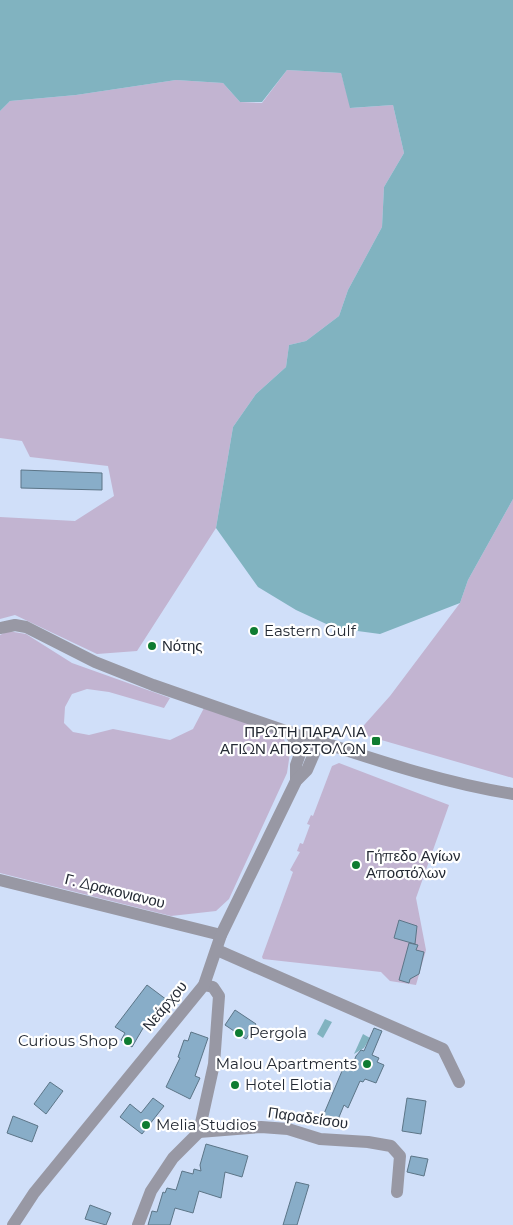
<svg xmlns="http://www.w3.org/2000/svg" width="513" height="1225" viewBox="0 0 513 1225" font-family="Montserrat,sans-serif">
	<rect width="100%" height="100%" fill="#d0dff9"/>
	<g fill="#c2b4d1">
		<path d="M 287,70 L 341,73 L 351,108 L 393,105 L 404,153 L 384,187 L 382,227 L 348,290 L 339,316 L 306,341 L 289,345 L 286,367 L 256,394 L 233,427 L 216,528 L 137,651 L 97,654 L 15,615 L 0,619 L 0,517 L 75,521 L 114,496 L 108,466 L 30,457 L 22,441 L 0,438 L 0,111 L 10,101 L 76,95 L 176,80 L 223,83 L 240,102 L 262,103 Z"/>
		<path d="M 513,499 L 513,778 L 357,733 L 390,696 L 460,603 L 468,580 Z"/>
		<path d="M 8,631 L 26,634 L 72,663 L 170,698 L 164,708 L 109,692 L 87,689 L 72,694 L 65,707 L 64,723 L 73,732 L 89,735 L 113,729 L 170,740 L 193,729 L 204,708 L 282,735 L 290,753 L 287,773 L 229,899 L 216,911 L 171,916 L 0,873 L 0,635 Z"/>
		<path d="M 339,763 L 449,805 L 416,898 L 426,950 L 416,985 L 390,981 L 381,972 L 263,959 L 262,957 L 293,872 L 290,870 L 300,852 L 297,851 L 300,843 L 303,844 L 310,825 L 307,824 L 311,815 L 313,816 L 332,766 Z"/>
	</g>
	<g fill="#81b3c0">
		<path d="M 0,0 L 513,0 L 513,499 L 468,580 L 460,603 L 380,634 L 335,628 L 296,610 L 258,587 L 216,528 L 233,427 L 256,394 L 286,367 L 289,345 L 306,341 L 339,316 L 348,290 L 382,227 L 384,187 L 404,153 L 393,105 L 350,108 L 341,73 L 287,70 L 262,102 L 240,102 L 223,83 L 176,80 L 76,95 L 10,101 L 0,111 Z"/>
		<path d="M 325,1019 L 332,1022 L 323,1038 L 317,1034 Z"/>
		<path d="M 363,1034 L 370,1038 L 364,1048 L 354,1054 Z"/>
	</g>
	<g fill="#88adc8" stroke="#5c7587">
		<path d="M 21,470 L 102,473 L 102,490 L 21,488 Z"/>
		<path d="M 399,920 L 417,926 L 415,944 L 394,938 Z"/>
		<path d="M 409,943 L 418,945 L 416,950 L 424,952 L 419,974 L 410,979 L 409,983 L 399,980 Z"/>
		<path d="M 147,985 L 167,1000 L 152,1020 L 149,1018 L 132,1047 L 121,1040 L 125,1033 L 115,1027 Z"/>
		<path d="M 235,1010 L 256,1024 L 246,1039 L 225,1025 Z"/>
		<path d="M 374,1028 L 382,1031 L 372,1055 L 379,1058 L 377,1062 L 384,1065 L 376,1083 L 365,1079 L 363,1082 L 360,1081 L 348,1108 L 344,1105 L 337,1122 L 323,1116 L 342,1071 L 337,1060 L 352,1066 L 356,1056 L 361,1050 L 364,1051 Z"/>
		<path d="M 191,1032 L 208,1038 L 195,1076 L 200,1078 L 190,1099 L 166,1087 L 180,1058 L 178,1057 L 184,1040 L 188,1041 Z"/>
		<path d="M 50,1082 L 63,1091 L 46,1114 L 34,1104 Z"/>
		<path d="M 153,1098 L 164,1106 L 142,1134 L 120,1117 L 130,1104 L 141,1113 Z"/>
		<path d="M 407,1098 L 426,1101 L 421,1134 L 402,1131 Z"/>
		<path d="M 13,1116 L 38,1126 L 32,1142 L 7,1133 Z"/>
		<path d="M 206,1144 L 248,1156 L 242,1177 L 225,1172 L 221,1198 L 199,1191 L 193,1213 L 175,1208 L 170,1225 L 148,1225 L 152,1211 L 157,1212 L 163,1192 L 165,1193 L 167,1188 L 176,1190 L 182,1171 L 193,1174 L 194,1169 L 201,1171 L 200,1165 Z"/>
		<path d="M 411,1156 L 428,1159 L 424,1176 L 407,1172 Z"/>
		<path d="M 296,1182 L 309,1185 L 297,1225 L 283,1225 Z"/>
		<path d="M 90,1205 L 111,1213 L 106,1225 L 85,1219 Z"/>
	</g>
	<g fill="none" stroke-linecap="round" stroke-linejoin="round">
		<g stroke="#9898a4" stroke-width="12">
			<path d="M 0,628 L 15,625 L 26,627 L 95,662 L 153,685 L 300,736"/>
			<path d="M 0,880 L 221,935"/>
			<path d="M 217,950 L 443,1049 L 459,1082"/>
			<path d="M 199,1132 L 261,1127 L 288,1129 L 320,1139 L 368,1142 L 391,1146 L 400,1156 L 397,1192"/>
			<path d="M 138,1225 L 151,1191 L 173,1158 L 199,1132 L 214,1064 L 219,996 L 213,987 L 204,985"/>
		</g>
		<g stroke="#9898a4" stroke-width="12">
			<path d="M 290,732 L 300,751"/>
			<path d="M 296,781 L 296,765 L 306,737 C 373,759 443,783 513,794"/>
			<path d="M 13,1225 L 34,1193 L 204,985 L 221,935 L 296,781 L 307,770 L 319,742"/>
		</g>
	</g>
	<g fill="#0f7c31" stroke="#fff" stroke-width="2">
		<circle cx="254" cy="631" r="5"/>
		<circle cx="152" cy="646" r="5"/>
		<rect x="371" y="736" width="10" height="10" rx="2.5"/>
		<circle cx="356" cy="865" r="5"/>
		<circle cx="239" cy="1033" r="5"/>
		<circle cx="128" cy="1041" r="5"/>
		<circle cx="367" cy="1064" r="5"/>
		<circle cx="235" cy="1085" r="5"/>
		<circle cx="146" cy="1125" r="5"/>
	</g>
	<g text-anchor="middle" stroke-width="4.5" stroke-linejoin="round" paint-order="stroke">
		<g font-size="15" fill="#242a34" stroke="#fff" text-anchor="start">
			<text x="264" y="636">Eastern Gulf</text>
			<text x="162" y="651">Νότης</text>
			<text x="366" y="737" text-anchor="end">ΠΡΩΤΗ ΠΑΡΑΛΙΑ<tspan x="366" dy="17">ΑΓΙΩΝ ΑΠΟΣΤΟΛΩΝ</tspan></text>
			<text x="366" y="861">Γήπεδο Αγίων<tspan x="366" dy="17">Αποστόλων</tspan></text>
			<text x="249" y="1038">Pergola</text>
			<text x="118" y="1046" text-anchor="end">Curious Shop</text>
			<text x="357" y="1069" text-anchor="end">Malou Apartments</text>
			<text x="245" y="1090">Hotel Elotia</text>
			<text x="156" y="1130">Melia Studios</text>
		</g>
		<g font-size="15" fill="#242a34" stroke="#fff">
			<text transform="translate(115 891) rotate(14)" y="5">Γ. Δρακονιανου</text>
			<text transform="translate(165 1006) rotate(-50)" y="5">Νεάρχου</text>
			<text transform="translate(308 1118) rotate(8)" y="5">Παραδείσου</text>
		</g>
	</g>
</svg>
